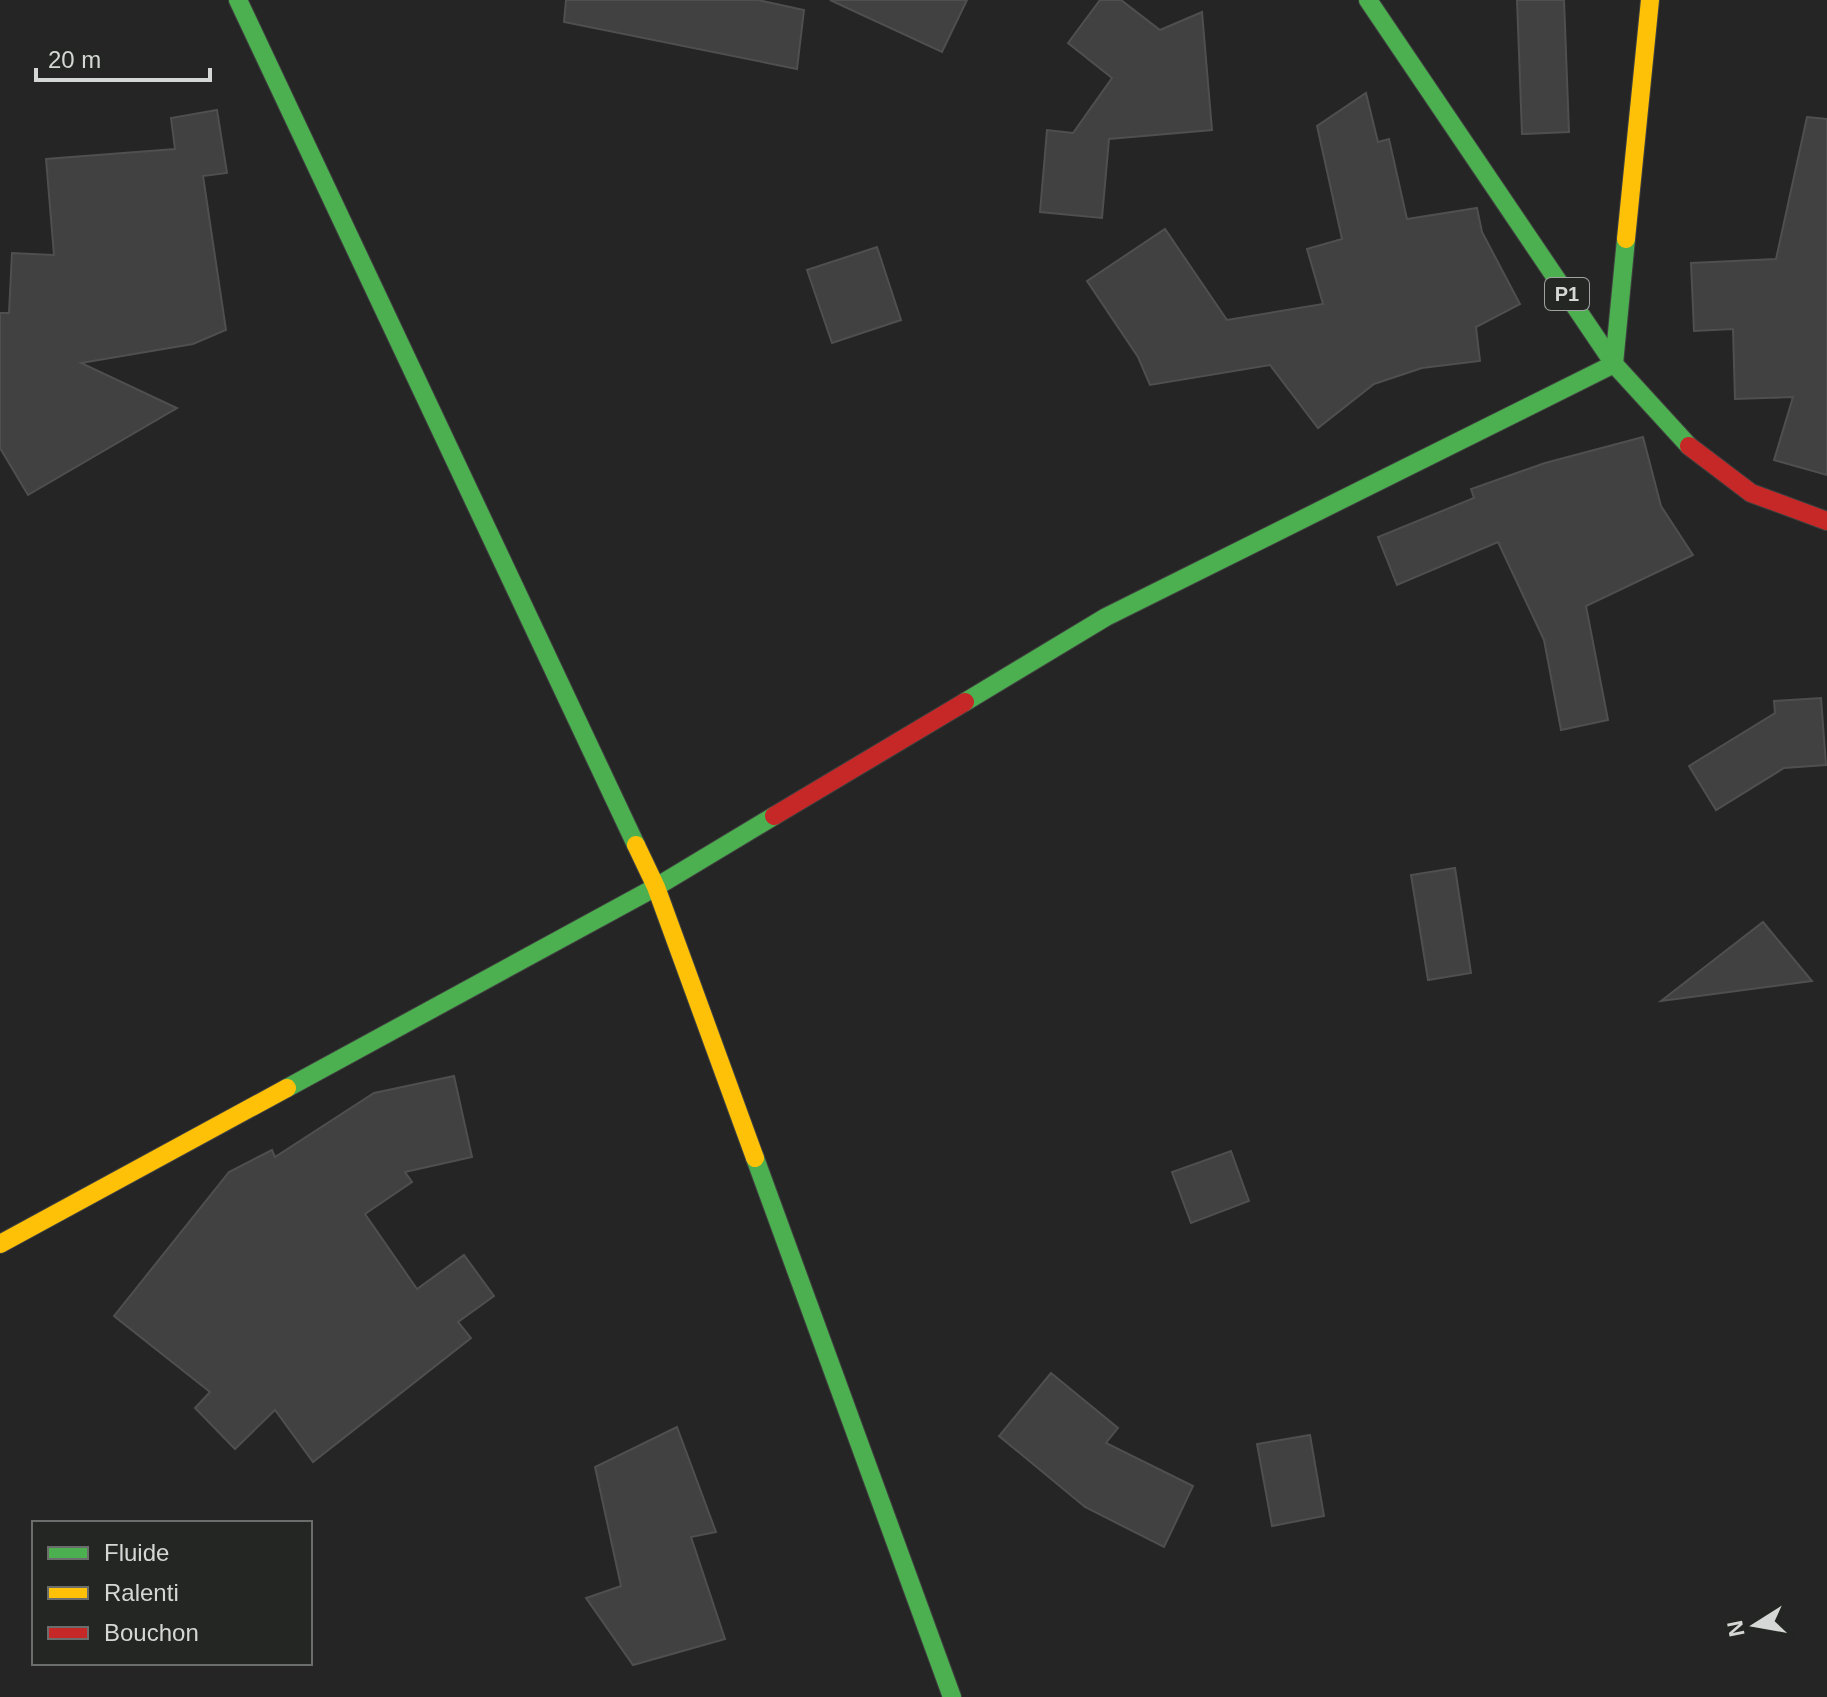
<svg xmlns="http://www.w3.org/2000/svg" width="1827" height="1697" viewBox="0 0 1827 1697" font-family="Arial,sans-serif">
	<rect width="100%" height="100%" fill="#242524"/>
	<g fill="#404140" stroke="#4e4f4e" stroke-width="2">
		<path d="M 566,0 L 758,0 L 804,10 L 797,69 L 564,22 Z"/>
		<path d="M 830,0 L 967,0 L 942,52 Z"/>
		<path d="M 1100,0 L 1121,0 L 1160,30 L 1202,12 L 1212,130 L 1109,139 L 1102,218 L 1040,212 L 1047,130 L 1073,133 L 1112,78 L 1068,43 Z"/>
		<path d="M 1517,0 L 1564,0 L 1569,132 L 1522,134 Z"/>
		<path d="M 1366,93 L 1378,142 L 1389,139 L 1407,219 L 1477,208 L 1482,232 L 1520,304 L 1476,327 L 1480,361 L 1422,368 L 1374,384 L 1318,428 L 1270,365 L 1150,385 L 1138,357 L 1087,281 L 1165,229 L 1227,320 L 1323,304 L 1307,249 L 1342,239 L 1317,126 Z"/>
		<path d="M 217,110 L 227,173 L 203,176 L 226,330 L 193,344 L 81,363 L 177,408 L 28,495 L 0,448 L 0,313 L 9,313 L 12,253 L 54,255 L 46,159 L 175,149 L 171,118 Z"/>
		<path d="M 1807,117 L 1827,119 L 1827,475 L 1774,460 L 1793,397 L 1735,399 L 1733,329 L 1694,331 L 1691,263 L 1776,259 Z"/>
		<path d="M 877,247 L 901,320 L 832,343 L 807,270 Z"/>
		<path d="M 1643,437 L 1661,506 L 1693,555 L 1586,606 L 1608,720 L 1561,730 L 1544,640 L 1498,542 L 1397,585 L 1378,537 L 1474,498 L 1471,489 L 1545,463 Z"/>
		<path d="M 1821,698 L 1826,765 L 1784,768 L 1716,810 L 1689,766 L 1775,713 L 1774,701 Z"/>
		<path d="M 1455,868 L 1471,973 L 1428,980 L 1411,875 Z"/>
		<path d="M 1763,922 L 1812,981 L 1661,1001 Z"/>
		<path d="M 454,1076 L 472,1157 L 405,1172 L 412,1182 L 365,1214 L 417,1289 L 464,1255 L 494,1296 L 458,1322 L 471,1338 L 313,1462 L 275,1410 L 235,1449 L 195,1408 L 210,1392 L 114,1316 L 229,1172 L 272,1150 L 275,1157 L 374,1093 Z"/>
		<path d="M 1231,1151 L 1249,1201 L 1191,1223 L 1172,1172 Z"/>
		<path d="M 1051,1373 L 1118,1428 L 1106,1443 L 1193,1486 L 1164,1547 L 1085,1507 L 999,1436 Z"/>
		<path d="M 677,1427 L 716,1532 L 691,1537 L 725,1639 L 633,1665 L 586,1598 L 621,1586 L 595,1467 Z"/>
		<path d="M 1310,1435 L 1324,1516 L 1272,1526 L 1257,1444 Z"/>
	</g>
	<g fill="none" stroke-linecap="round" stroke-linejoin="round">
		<defs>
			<g id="fast">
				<path d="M 238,0 L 636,845"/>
				<path d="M 1368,0 L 1614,364 L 1689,446"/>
				<path d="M 965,702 L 1106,617 L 1614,364 L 1626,239"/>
				<path d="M 287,1088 L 656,887 L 774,816"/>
				<path d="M 755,1158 L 952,1697"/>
			</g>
			<g id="slow">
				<path d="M 1626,239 L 1650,0"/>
				<path d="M 636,845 L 656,887 L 755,1158"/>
				<path d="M 0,1244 L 287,1088"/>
			</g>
			<g id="jam">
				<path d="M 1689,446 L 1751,493 L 1827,521"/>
				<path d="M 774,816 L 965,702"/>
			</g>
		</defs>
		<use href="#fast" stroke="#404140" stroke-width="20"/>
		<use href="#slow" stroke="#404140" stroke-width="20"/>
		<use href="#jam" stroke="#404140" stroke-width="20"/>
		<use href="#fast" stroke="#4caf50" stroke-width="18"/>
		<use href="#slow" stroke="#ffc107" stroke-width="18"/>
		<use href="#jam" stroke="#c62828" stroke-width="18"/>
	</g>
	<g text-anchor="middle" stroke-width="6" stroke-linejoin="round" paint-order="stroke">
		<rect fill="#232623" stroke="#a0a2a0" stroke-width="2" x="1545" y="278" width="44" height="32" rx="6"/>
		<g font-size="20" font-weight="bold" fill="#d5d7d6">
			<text x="1567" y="301">P1</text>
		</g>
	</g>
	<rect x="32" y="1521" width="280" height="144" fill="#232623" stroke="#6a6d6b" stroke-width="2"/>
	<rect x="48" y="1547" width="40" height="12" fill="#4caf50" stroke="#6a6d6b" stroke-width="2"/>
	<text x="104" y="1561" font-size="24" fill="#d5d7d6">Fluide</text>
	<rect x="48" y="1587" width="40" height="12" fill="#ffc107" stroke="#6a6d6b" stroke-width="2"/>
	<text x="104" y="1601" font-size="24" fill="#d5d7d6">Ralenti</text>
	<rect x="48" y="1627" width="40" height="12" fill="#c62828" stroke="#6a6d6b" stroke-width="2"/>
	<text x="104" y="1641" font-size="24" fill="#d5d7d6">Bouchon</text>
	<g transform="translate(1755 1625) rotate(259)" stroke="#232623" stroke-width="6" paint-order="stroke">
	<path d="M0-6L14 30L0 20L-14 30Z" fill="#d5d7d6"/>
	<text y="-12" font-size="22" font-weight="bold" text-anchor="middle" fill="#d5d7d6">N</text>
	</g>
	<path d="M36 68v12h174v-12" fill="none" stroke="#d5d7d6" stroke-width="4"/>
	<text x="48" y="68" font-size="24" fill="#d5d7d6" stroke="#232623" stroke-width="6" paint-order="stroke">20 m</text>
</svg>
